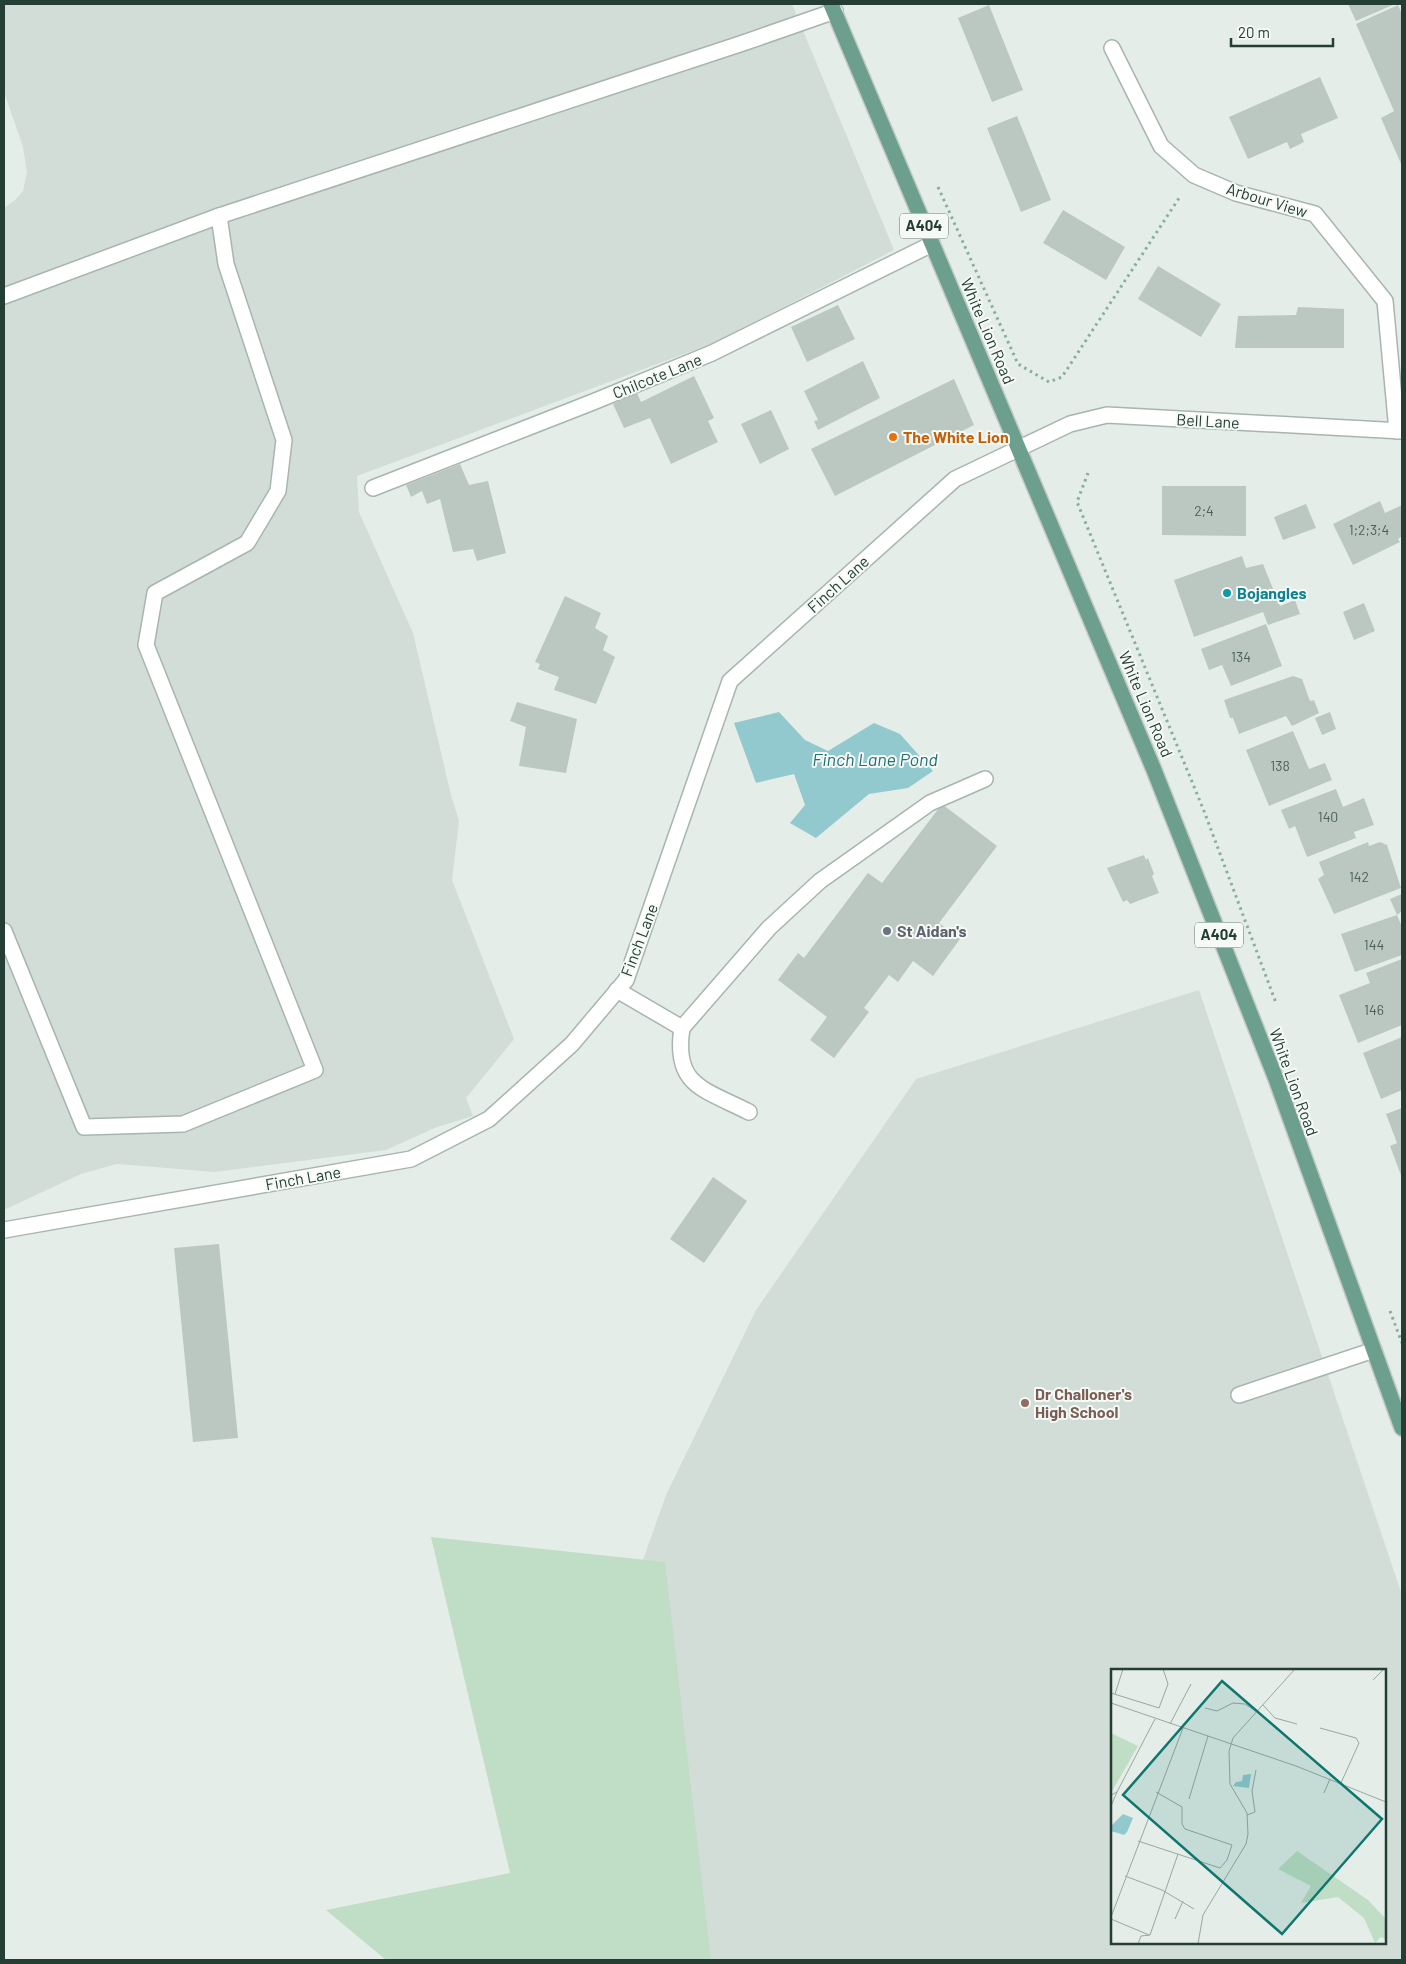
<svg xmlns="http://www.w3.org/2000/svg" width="1406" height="1964" viewBox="0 0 1406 1964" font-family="Barlow,sans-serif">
	<rect width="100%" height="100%" fill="#e5ede9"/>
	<g fill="#d3ddd8" fill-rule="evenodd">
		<path d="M 4,4 L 792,4 L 894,250 L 716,342 L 357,476 L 359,512 L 413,633 L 451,795 L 459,821 L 452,880 L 514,1039 L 466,1098 L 473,1116 L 437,1127 L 386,1150 L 214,1172 L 117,1164 L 81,1174 L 4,1210 L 4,208 L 15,200 L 23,191 L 27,173 L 23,147 L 4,92 Z"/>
		<path d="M 1199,990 L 1402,1595 L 1402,1960 L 669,1960 L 617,1633 L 666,1495 L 756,1310 L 916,1079 ZM 1112,1670 L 1385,1670 L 1385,1943 L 1112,1943 Z"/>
	</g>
	<path fill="#c0ddc5" d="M 431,1537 L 665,1562 L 711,1960 L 386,1960 L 326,1910 L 510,1873 Z"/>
	<path fill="#92c9ce" d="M 779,712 L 805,740 L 828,751 L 874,723 L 900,734 L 933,771 L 908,788 L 869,794 L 816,838 L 790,823 L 805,805 L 794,774 L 756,783 L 734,723 Z"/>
	<g fill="#bbc8c2">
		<path d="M 1348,4 L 1395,4 L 1356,21 Z"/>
		<path d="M 989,5 L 1023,90 L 992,102 L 958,18 Z"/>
		<path d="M 1398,5 L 1402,14 L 1402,166 L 1381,118 L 1394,111 L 1356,24 Z"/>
		<path d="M 1320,77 L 1338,118 L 1301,134 L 1304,142 L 1290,149 L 1287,142 L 1248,159 L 1229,117 Z"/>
		<path d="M 1017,116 L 1051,200 L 1021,212 L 987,128 Z"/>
		<path d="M 1063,210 L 1125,247 L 1106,280 L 1043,243 Z"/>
		<path d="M 1158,266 L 1221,304 L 1201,337 L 1138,299 Z"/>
		<path d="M 838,305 L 855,339 L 807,362 L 791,327 Z"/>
		<path d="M 1298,307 L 1344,309 L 1344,348 L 1235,348 L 1238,316 L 1296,315 Z"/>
		<path d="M 863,361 L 880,398 L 818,430 L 814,421 L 818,420 L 804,391 Z"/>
		<path d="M 694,376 L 714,418 L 708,421 L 718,442 L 671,464 L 650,418 L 624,428 L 613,404 L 637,393 L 641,402 Z"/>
		<path d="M 954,379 L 974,425 L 835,496 L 811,449 Z"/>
		<path d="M 771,410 L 789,449 L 760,464 L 741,424 Z"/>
		<path d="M 460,464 L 469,485 L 488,481 L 506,553 L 477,561 L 473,549 L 453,552 L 440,499 L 427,504 L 422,491 L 411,497 L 406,485 Z"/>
		<path d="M 1162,486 L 1246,486 L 1246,536 L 1162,535 Z"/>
		<path d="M 1380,501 L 1385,513 L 1402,505 L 1402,536 L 1398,539 L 1400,542 L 1353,565 L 1333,524 Z"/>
		<path d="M 1306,504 L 1316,528 L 1283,540 L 1274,517 Z"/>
		<path d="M 1242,556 L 1246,568 L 1263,564 L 1280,606 L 1295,600 L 1300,614 L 1268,625 L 1263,612 L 1194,637 L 1174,580 Z"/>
		<path d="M 565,596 L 601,613 L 595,628 L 608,636 L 603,650 L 615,657 L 596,704 L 554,690 L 559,677 L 538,669 L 540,664 L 535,662 Z"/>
		<path d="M 1364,603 L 1375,631 L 1354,640 L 1343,612 Z"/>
		<path d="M 1266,624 L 1282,666 L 1231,686 L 1222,665 L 1209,670 L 1201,649 Z"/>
		<path d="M 1293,676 L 1302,679 L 1310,701 L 1314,700 L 1319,713 L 1292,726 L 1286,716 L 1239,734 L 1233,718 L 1230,718 L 1224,700 Z"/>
		<path d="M 517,702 L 577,719 L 566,773 L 519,766 L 526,727 L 510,721 Z"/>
		<path d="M 1330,712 L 1336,729 L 1322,735 L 1315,718 Z"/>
		<path d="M 1293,731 L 1309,769 L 1325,763 L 1332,780 L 1269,806 L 1246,750 Z"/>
		<path d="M 1336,789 L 1343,807 L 1364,798 L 1374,825 L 1354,832 L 1356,838 L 1307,857 L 1295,826 L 1289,829 L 1281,810 Z"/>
		<path d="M 942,804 L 997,846 L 939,923 L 960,939 L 933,976 L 913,961 L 898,982 L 889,975 L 864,1008 L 869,1012 L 834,1058 L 810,1040 L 827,1017 L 778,980 L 798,953 L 804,958 L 868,873 L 882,883 Z"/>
		<path d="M 1368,842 L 1369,846 L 1380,842 L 1387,845 L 1401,888 L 1334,914 L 1318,879 L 1324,875 L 1319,862 Z"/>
		<path d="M 1144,855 L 1146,860 L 1148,858 L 1154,874 L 1152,876 L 1159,893 L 1130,904 L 1127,900 L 1123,902 L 1107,868 Z"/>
		<path d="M 1402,894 L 1402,911 L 1397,915 L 1390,899 Z"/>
		<path d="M 1397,915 L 1402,927 L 1402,955 L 1355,972 L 1341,934 Z"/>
		<path d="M 1402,959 L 1402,1025 L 1358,1043 L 1339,995 L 1370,983 L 1366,973 Z"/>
		<path d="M 1402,1037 L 1402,1090 L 1381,1099 L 1363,1053 Z"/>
		<path d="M 1402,1108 L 1402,1178 L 1390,1146 L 1397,1143 L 1386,1114 Z"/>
		<path d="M 713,1177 L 747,1201 L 704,1263 L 670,1239 Z"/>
		<path d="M 219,1244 L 238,1438 L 193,1442 L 174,1248 Z"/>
	</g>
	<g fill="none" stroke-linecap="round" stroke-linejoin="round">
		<defs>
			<g id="lane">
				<path d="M 4,296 L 219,216 L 743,43 L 835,11"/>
				<path d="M 373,488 L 593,402 L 712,353 L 932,244"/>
				<path d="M 4,931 L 84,1127 L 183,1124 L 315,1070 L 146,645 L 155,593 L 247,543 L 278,491 L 284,440 L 226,264 L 219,216"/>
				<path d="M 617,990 L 682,1028 L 769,928 L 820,881 L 930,803 L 985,779"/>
				<path d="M 682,1028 C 673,1086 704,1089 749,1112"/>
				<path d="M 1239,1395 L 1374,1350"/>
			</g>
			<g id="street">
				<path d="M 1112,48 L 1161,146 L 1194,175 L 1236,193 L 1315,214 L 1385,301 L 1397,431"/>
				<path d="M 4,1230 L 411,1159 L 489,1119 L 572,1044 L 626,980 L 730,681 L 955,479 L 1070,424 L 1107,415 L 1402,431"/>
			</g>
			<path id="primary" d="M 831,4 L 1154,770 L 1276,1079 L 1402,1428"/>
		</defs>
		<use href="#lane" stroke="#a8b5af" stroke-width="18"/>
		<use href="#street" stroke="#a8b5af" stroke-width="18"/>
		<use href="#primary" stroke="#c2c9c6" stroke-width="18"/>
		<g stroke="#88ae9f" stroke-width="3" stroke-dasharray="2.5 4" stroke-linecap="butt">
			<path d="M 938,187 L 1018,364 L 1049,382 L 1062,377 L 1181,195"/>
			<path d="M 1088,473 L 1077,502 L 1204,811 L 1276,1003"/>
			<path d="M 1390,1311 L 1402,1343"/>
		</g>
		<use href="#lane" stroke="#fff" stroke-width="15"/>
		<use href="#street" stroke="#fff" stroke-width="15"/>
		<use href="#primary" stroke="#6d9f8e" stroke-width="15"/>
	</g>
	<circle fill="#e8710a" stroke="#f6faf7" stroke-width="2" cx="893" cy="437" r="5"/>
	<circle fill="#0f9aa8" stroke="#f6faf7" stroke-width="2" cx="1227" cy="593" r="5"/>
	<circle fill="#6b7280" stroke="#f6faf7" stroke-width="2" cx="887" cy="931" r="5"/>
	<circle fill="#8d6e63" stroke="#f6faf7" stroke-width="2" cx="1025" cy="1403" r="5"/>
	<g text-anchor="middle" stroke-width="4" stroke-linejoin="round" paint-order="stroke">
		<g font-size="14" fill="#4a6058">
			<text x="1204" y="516">2;4</text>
			<text x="1369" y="535">1;2;3;4</text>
			<text x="1241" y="662">134</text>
			<text x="1280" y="771">138</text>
			<text x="1328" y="822">140</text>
			<text x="1359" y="882">142</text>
			<text x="1374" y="950">144</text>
			<text x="1374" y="1015">146</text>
		</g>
		<g fill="#f6faf7" stroke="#64766f" stroke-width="1">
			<rect x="900" y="213.5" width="48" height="25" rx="4"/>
			<rect x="1195" y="922.5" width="48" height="25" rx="4"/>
		</g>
		<g font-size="15" font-weight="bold" fill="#253e35">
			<text x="924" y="231">A404</text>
			<text x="1219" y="940">A404</text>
		</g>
		<g font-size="16" fill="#253e35" stroke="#f6faf7">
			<text transform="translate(1267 200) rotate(17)" y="6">Arbour View</text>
			<text transform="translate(988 331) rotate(67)" y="6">White Lion Road</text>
			<text transform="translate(657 376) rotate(-22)" y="6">Chilcote Lane</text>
			<text transform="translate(1208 421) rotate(3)" y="6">Bell Lane</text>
			<text transform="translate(838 584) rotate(-42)" y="6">Finch Lane</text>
			<text transform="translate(1146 704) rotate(67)" y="6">White Lion Road</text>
			<text transform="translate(639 940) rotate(-69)" y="6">Finch Lane</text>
			<text transform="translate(1294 1082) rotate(70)" y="6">White Lion Road</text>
			<text transform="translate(303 1178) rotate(-10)" y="6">Finch Lane</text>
		</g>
		<g font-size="16" font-weight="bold" fill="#c56008" stroke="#f6faf7" text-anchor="start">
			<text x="903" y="443">The White Lion</text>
		</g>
		<g font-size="16" font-weight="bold" fill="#0d838f" stroke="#f6faf7" text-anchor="start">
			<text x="1237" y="599">Bojangles</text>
		</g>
		<g font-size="16" font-weight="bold" fill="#5b616d" stroke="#f6faf7" text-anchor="start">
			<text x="897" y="937">St Aidan's</text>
		</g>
		<g font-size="16" font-weight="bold" fill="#785e54" stroke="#f6faf7" text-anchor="start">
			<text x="1035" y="1400">Dr Challoner's<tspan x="1035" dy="18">High School</tspan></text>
		</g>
		<g font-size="18" font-style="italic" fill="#236f76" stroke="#f6faf7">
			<text x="875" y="766">Finch Lane Pond</text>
		</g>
	</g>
	<g transform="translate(1111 1669)">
		<rect width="275" height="275" fill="#e5ede9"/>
		<path d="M 0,64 L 27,77 L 0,124 ZM 186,182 L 257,231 L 275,250 L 275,271 L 270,268 L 264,274 L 253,249 L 227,228 L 190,234 L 200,217 L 167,200 Z" fill="#c0ddc5"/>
		<path d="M 140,105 L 138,119 L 122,117 L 125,113 L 131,112 L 132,106 ZM 12,145 L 22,149 L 16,163 L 13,166 L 0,162 L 0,157 Z" fill="#92c9ce"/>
		<path fill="none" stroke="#98a7a1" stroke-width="1" d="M 262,11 L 273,0M 0,24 L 48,39 L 57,15 L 52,0M 4,25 L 12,0M 0,34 L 185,97 L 275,133M 152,36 L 164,49 L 186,55M 94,39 L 106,42 L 122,34 L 134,35 L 146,43M 59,55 L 80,15M 209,59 L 245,69 L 248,74 L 230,114M 213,124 L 219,110M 0,126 L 6,123 L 44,50M 78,130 L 97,67M 0,137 L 6,123M 136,146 L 144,143 L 141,122 L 145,101M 27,172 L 109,199 L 116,191 L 121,176 L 74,160 L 71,155 L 71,138 L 45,123M 14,207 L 51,221 L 83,240M 0,248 L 72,59M 0,250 L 38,266M 64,250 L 72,232M 27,275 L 30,267 L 39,266 L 67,185M 87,275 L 92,246 L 135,175 L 137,165 L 136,144 L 119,115 L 118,82 L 122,69 L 184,0"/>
		<path fill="#0f766e" fill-opacity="0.15" stroke="#0f766e" stroke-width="2.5" d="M 111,12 L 271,150 L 171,265 L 12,126 Z"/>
		<rect width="275" height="275" fill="none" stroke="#253e35" stroke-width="2.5"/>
	</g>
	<rect width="1406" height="1964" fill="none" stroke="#253e35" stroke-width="10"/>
	<path d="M1231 38v8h102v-8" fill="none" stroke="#253e35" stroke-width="2.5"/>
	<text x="1238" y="38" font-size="15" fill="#253e35" stroke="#f6faf7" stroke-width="4" paint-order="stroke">20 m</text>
</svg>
